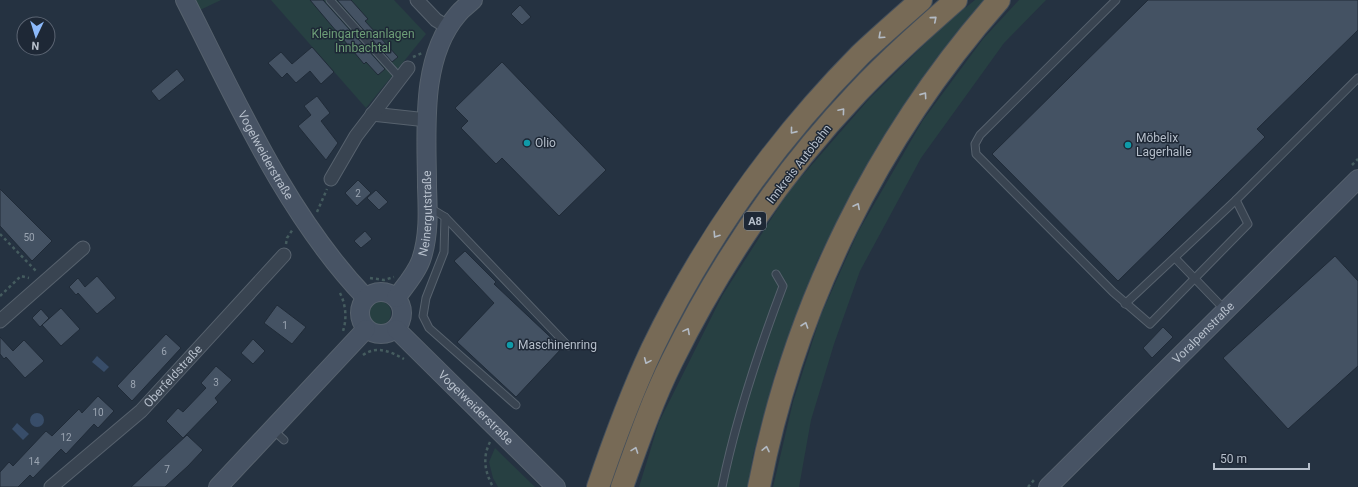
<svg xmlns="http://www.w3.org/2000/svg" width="1358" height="487" viewBox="0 0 1358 487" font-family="Roboto,sans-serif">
	<rect width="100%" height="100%" fill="#253241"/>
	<g fill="#274042">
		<path d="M 194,0 L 221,0 L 200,10 Z"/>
		<path d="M 271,0 L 394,0 L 426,34 L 366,108 Z"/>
		<path d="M 975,0 L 988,0 L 923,78 L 872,156 L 818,259 L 776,370 L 753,455 L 748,487 L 639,487 L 659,422 L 722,296 L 789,191 L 870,98 L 944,25 Z"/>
		<path d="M 1019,0 L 1046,0 L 1004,43 L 921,158 L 860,271 L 834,344 L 811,420 L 799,487 L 773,487 L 793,402 L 821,315 L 858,232 L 923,120 L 983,39 Z"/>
		<circle cx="379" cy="313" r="12"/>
		<path d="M 495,448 L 535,487 L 498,487 L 493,478 L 489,462 Z"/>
	</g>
	<g fill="#384d69">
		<path d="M 97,356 L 109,367 L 104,372 L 92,362 Z"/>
		<circle cx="37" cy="420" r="7"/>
		<path d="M 17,423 L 29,434 L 23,440 L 12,429 Z"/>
	</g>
	<g fill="#445263" stroke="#202b38">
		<path d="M 310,0 L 323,0 L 385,69 L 378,75 L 366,62 L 364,64 Z"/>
		<path d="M 337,0 L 351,0 L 368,19 L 365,21 L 398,57 L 392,62 Z"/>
		<path d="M 1148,0 L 1358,0 L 1358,30 L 1257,129 L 1265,137 L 1118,281 L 992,154 Z"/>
		<path d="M 520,5 L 531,17 L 522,25 L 511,14 Z"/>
		<path d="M 312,47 L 334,72 L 321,84 L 310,71 L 296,83 L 287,73 L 282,78 L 268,63 L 281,52 L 292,64 Z"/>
		<path d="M 502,62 L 606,170 L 559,216 L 502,158 L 496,164 L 461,128 L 468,121 L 455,108 Z"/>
		<path d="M 177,69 L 185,80 L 159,101 L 151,91 Z"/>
		<path d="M 317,96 L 330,113 L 321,121 L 338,143 L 326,160 L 298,126 L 311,115 L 304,106 Z"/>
		<path d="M 358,180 L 371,193 L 357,206 L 345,193 Z"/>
		<path d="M 0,189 L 52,241 L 32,261 L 0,226 Z"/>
		<path d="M 376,190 L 388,202 L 379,210 L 367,198 Z"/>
		<path d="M 365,231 L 372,239 L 361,248 L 354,241 Z"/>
		<path d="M 465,251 L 496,282 L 494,284 L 562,348 L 516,397 L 457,342 L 494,303 L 454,261 Z"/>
		<path d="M 1335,256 L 1358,281 L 1358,366 L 1288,429 L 1223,358 Z"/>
		<path d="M 97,276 L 116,298 L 97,314 L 78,293 L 76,295 L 69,287 L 78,278 L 85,287 Z"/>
		<path d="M 277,305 L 306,327 L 292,344 L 264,323 Z"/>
		<path d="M 61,308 L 80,329 L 61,346 L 42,325 Z"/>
		<path d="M 41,309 L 49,318 L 40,327 L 32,318 Z"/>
		<path d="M 1163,327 L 1173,337 L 1152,358 L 1143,348 Z"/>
		<path d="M 166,334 L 181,348 L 132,401 L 117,386 Z"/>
		<path d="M 0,337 L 13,351 L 24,340 L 44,361 L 25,378 L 6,357 L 4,359 L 0,354 Z"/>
		<path d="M 253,339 L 265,351 L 253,364 L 241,353 Z"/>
		<path d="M 216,366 L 232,380 L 215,398 L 218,402 L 183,438 L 166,421 L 178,408 L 183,412 L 206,388 L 201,383 Z"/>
		<path d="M 98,396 L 114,411 L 98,428 L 94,424 L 66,454 L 61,449 L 33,478 L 30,475 L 18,487 L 0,487 L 0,472 L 9,462 L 13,466 L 46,431 L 52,436 L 79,409 L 82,413 Z"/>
		<path d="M 187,435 L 203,450 L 188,466 L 165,487 L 131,487 Z"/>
	</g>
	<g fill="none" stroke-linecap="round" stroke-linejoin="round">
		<defs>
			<g id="lane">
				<path d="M 330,0 L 400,78"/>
				<path d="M 1116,0 L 980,135 L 975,144 L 976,154 L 1113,292 L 1150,324 L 1248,224 L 1236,200 L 1358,78"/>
				<path d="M 430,208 L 445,217 L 568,346"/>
				<path d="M 445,217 L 444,252 L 426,298 L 423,316 L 429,328 L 516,405"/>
				<path d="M 1175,258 L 1226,311"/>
				<path d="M 1125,304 L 1236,200"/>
				<path d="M 272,429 L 284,440"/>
				<path d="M 722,487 C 736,418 758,352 783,286 L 776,274"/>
			</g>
			<g id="street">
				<path d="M 417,0 L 436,20 L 449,28"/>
				<path d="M 372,114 L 427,120"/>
				<path d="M 331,179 L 356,136 L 408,68"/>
				<path d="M 0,321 L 83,248"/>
				<path id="s1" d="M 51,487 L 141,411 L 284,255"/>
			</g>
			<g id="secondary">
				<path id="s2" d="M 185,0 C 236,100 287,216 366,298"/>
				<circle cx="381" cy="313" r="21"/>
				<path id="s3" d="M 396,298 C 405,286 416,274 421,260 C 429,237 428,212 427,187 C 427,133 419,59 458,14 C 462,9 468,5 473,0"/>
				<path id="s4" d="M 396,329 L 556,487"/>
				<path d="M 218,487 L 366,329"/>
				<path id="s5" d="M 1048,487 L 1358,179"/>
			</g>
			<g id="highway">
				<path d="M 598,487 C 614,440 631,394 652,349 C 704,241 776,140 860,55 C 880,36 901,18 921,0"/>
				<path d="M 622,487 C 637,445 652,401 672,361 C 720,264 782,172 857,93 C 888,60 922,30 956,0"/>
				<path d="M 759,487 C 794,307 877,138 999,0"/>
			</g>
		</defs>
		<use href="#lane" stroke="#57626e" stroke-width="9"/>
		<use href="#street" stroke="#57626e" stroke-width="15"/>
		<use href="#secondary" stroke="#57626e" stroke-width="20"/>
		<use href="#highway" stroke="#444f5b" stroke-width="24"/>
		<g stroke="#455c5f" stroke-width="2.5" stroke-dasharray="3 3" stroke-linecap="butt">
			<path d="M 413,57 L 422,53"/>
			<path d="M 1352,165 L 1358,159"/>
			<path d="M 317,212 L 327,189"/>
			<path d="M 0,234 L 37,272"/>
			<path d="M 286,244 L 287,238 L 293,229"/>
			<path d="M 370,278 L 384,280 L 394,277"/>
			<path d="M 340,293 C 346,305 347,319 343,331"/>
			<path d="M 0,296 L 21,276 L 29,278"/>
			<path d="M 363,355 C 377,345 391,352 404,359"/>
			<path d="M 490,442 C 482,458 485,472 493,487"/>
			<path d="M 1028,487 L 1034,480"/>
		</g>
		<use href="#lane" stroke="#394451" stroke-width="7"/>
		<use href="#street" stroke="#394451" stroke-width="13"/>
		<use href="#secondary" stroke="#475364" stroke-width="18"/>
		<use href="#highway" stroke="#776a56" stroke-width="22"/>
	</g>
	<defs><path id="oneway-chevron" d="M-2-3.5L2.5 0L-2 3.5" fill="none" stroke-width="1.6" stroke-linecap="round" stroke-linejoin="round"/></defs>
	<g stroke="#b3bbc5">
		<use href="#oneway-chevron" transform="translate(934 19) rotate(-41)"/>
		<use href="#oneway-chevron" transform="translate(881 36) rotate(138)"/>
		<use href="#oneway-chevron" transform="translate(924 95) rotate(-55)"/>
		<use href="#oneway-chevron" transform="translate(842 111) rotate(-50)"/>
		<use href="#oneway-chevron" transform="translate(793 131) rotate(129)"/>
		<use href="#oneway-chevron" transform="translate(857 206) rotate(-63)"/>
		<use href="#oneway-chevron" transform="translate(716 235) rotate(123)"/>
		<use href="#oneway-chevron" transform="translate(805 325) rotate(-71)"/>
		<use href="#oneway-chevron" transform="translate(687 331) rotate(-62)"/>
		<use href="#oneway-chevron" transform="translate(647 361) rotate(114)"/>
		<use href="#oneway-chevron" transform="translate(766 449) rotate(-78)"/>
		<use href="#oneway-chevron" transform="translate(635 450) rotate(-70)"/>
	</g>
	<g fill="#0f9aa8" stroke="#1e2836" stroke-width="1.5">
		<circle cx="527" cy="143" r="4"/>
		<circle cx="1128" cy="145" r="4"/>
		<circle cx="510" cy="345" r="4"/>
	</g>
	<g text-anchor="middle" stroke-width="3" stroke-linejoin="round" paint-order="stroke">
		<g font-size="10" fill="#9aa4b1">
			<text x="358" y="197">2</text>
			<text x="29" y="241">50</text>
			<text x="285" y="329">1</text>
			<text x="164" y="355">6</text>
			<text x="216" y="386">3</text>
			<text x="133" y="388">8</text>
			<text x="98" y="416">10</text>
			<text x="66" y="441">12</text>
			<text x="34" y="465">14</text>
			<text x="167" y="473">7</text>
		</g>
		<rect fill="#1e2836" stroke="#88929e" stroke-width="1" x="744" y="212" width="22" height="18" rx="3"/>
		<g font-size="11" font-weight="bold" fill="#b6bfcb">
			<text x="755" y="225">A8</text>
		</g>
		<g font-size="12" fill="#6d9d77" stroke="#1e2836">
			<text x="363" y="38">Kleingartenanlagen<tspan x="363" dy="14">Innbachtal</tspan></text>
		</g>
		<g font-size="12" fill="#b6bfcb" stroke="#1e2836" text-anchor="start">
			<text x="1136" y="142">Möbelix<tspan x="1136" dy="14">Lagerhalle</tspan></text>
			<text x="535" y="147">Olio</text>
			<text x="518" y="349">Maschinenring</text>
		</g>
		<g font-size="12" fill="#b6bfcb" stroke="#1e2836">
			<text dy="4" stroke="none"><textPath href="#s2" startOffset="175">Vogelweiderstraße</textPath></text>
			<text transform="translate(799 164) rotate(-52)" y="4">Innkreis Autobahn</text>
			<text dy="4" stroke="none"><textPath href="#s3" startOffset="93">Neinergutstraße</textPath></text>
			<text dy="4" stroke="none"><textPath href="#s5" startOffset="219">Voralpenstraße</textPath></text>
			<text dy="4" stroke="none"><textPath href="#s1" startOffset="165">Oberfeldstraße</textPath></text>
			<text dy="4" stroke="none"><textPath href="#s4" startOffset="112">Vogelweiderstraße</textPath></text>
		</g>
	</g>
	<g transform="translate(36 36) rotate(184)"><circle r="19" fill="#1e2836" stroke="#5b6472"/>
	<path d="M0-3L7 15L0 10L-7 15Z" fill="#8cb9fa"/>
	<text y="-6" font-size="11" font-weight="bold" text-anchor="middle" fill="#b6bfcb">N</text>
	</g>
	<path d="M1214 463v6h95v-6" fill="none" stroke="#b6bfcb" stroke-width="2"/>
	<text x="1220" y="463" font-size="12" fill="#b6bfcb" stroke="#1e2836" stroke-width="3" paint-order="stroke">50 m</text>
</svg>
